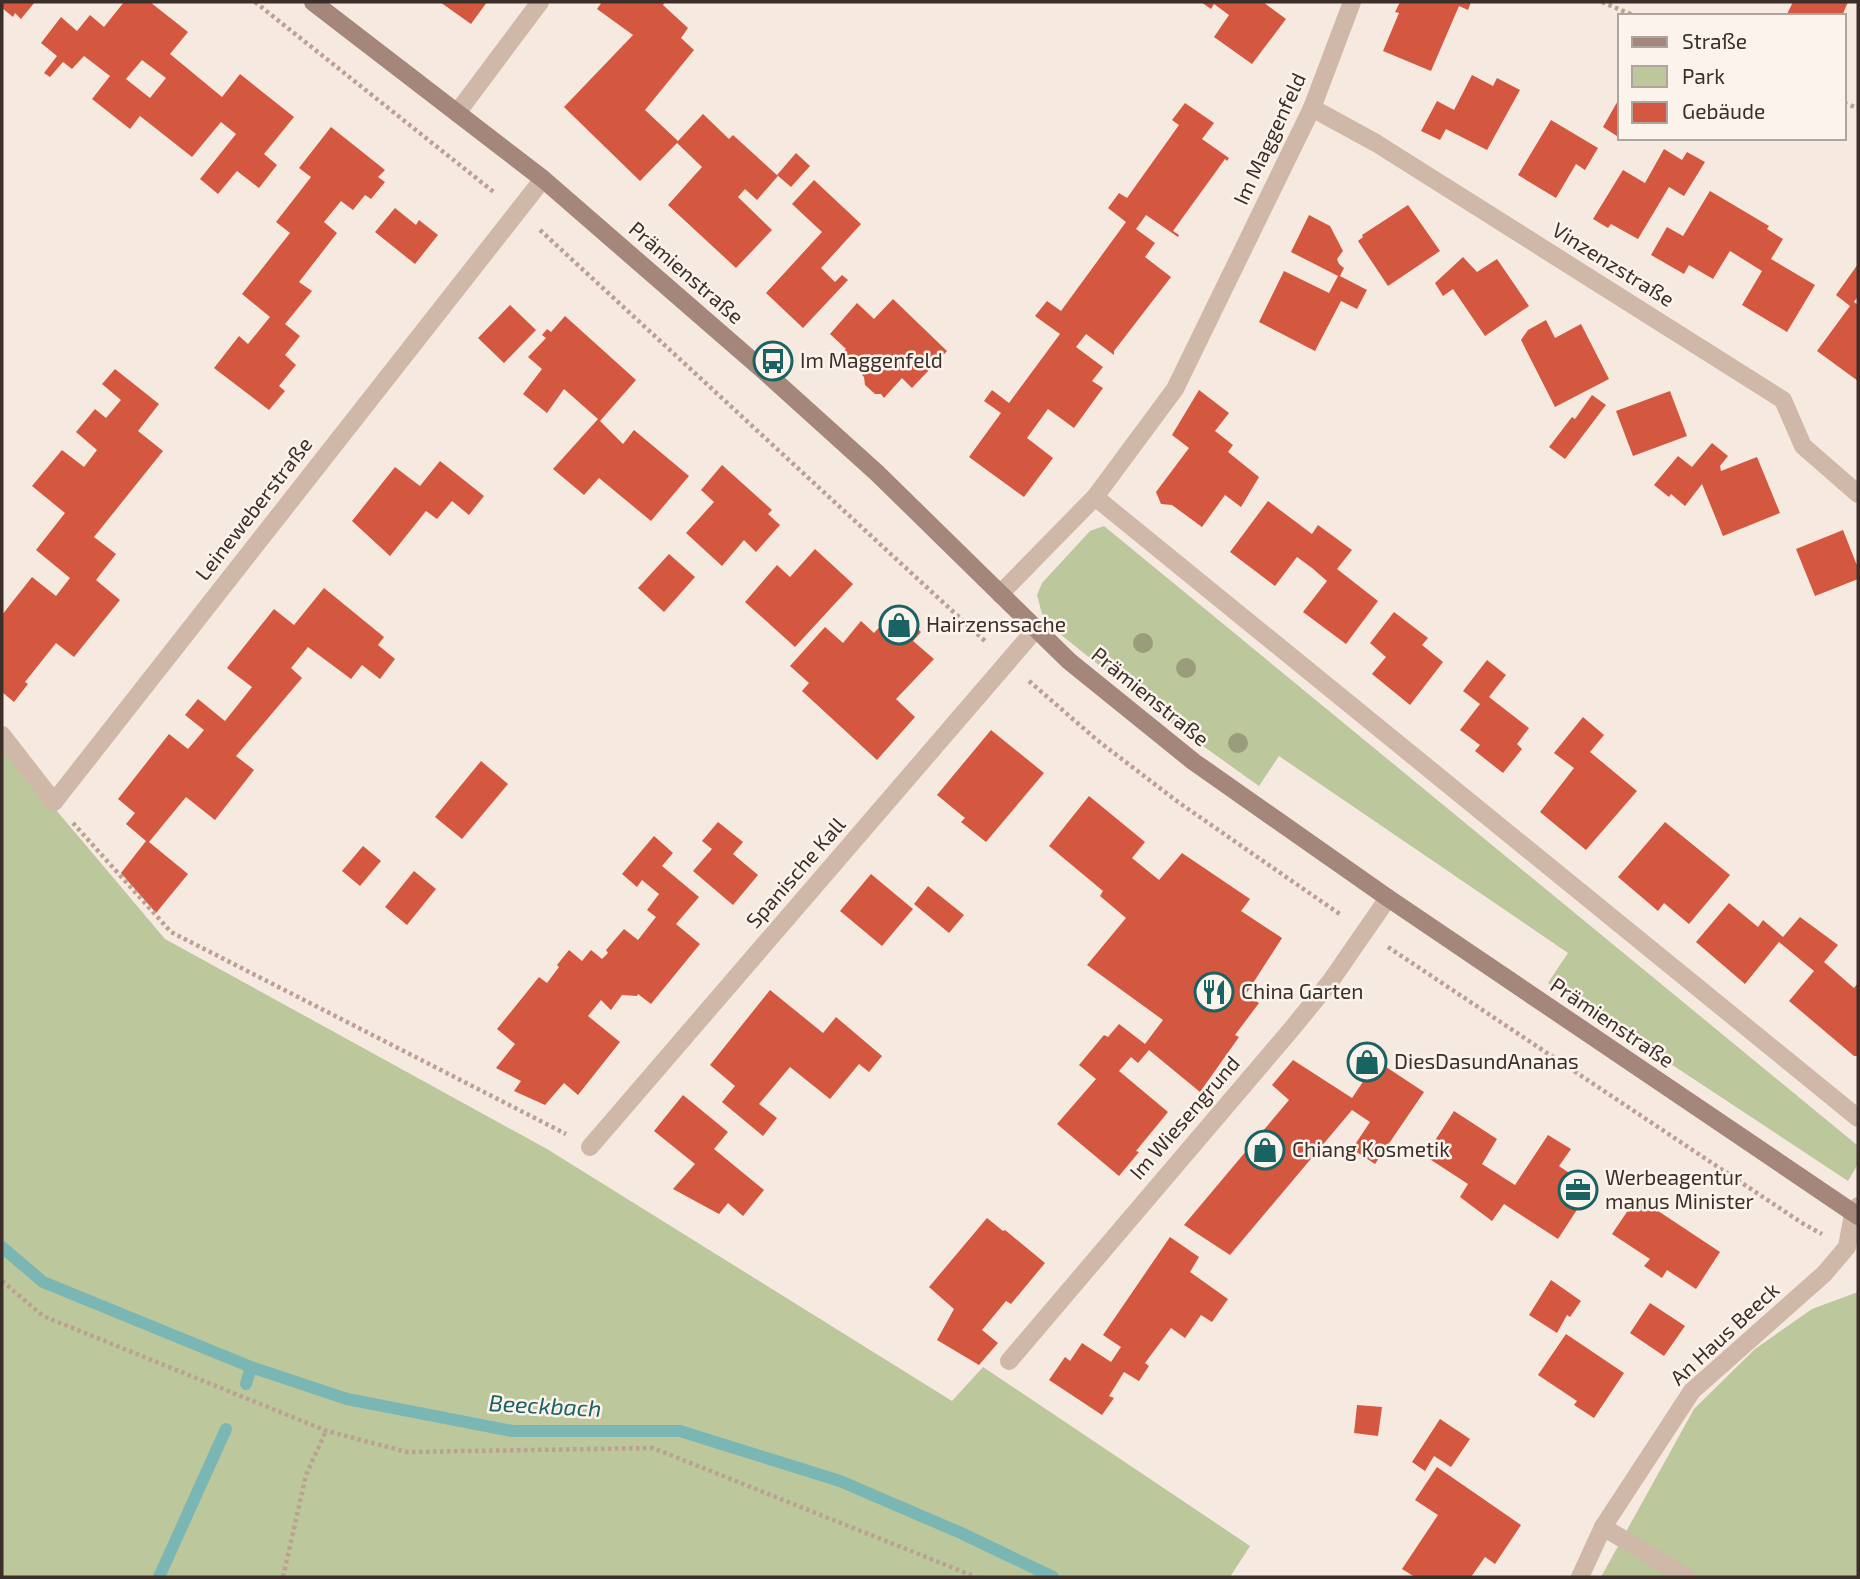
<svg xmlns="http://www.w3.org/2000/svg" width="1860" height="1579" viewBox="0 0 1860 1579" font-family="'Exo 2',sans-serif">
	<rect width="100%" height="100%" fill="#f6e9df"/>
	<g fill="#bcc79c">
		<path d="M 1104,526 L 1857,1145 L 1858,1164 L 1848,1181 L 1548,983 L 1568,953 L 1279,756 L 1259,786 L 1175,726 L 1060,634 L 1042,614 L 1037,595 L 1042,583 L 1090,531 Z"/>
		<path d="M 2,746 L 165,939 L 547,1149 L 952,1401 L 983,1367 L 1250,1546 L 1230,1577 L 2,1577 Z"/>
		<path d="M 1858,1292 L 1858,1577 L 1601,1577 L 1694,1409 L 1755,1349 L 1812,1309 Z"/>
	</g>
	<g fill="none" stroke-linecap="round" stroke-linejoin="round">
		<g stroke="#7ab6b4" stroke-width="12">
			<path d="M 2,1247 L 43,1282 L 251,1367 L 347,1399 L 512,1431 L 680,1431 L 840,1481 L 961,1533 L 1053,1577"/>
			<path d="M 246,1384 L 251,1367"/>
			<path d="M 159,1577 L 226,1429"/>
		</g>
	</g>
	<g fill="#d3583f" fill-rule="evenodd">
		<path d="M 2,2 L 35,2 L 21,19 L 15,13 L 13,17 L 2,8 Z"/>
		<path d="M 124,2 L 150,2 L 188,32 L 170,54 L 222,97 L 240,74 L 294,117 L 264,154 L 277,165 L 259,188 L 237,171 L 218,194 L 200,179 L 236,134 L 221,122 L 192,157 L 140,116 L 130,129 L 92,99 L 110,76 L 84,56 L 72,69 L 63,62 L 50,77 L 44,73 L 57,56 L 41,43 L 61,17 L 77,31 L 90,15 L 104,27 ZM 142,60 L 166,78 L 150,98 L 126,79 Z"/>
		<path d="M 440,2 L 487,2 L 471,24 Z"/>
		<path d="M 602,2 L 665,2 L 663,5 L 688,28 L 681,38 L 694,50 L 645,110 L 678,141 L 703,114 L 729,139 L 733,135 L 778,176 L 757,200 L 745,189 L 738,197 L 772,230 L 736,268 L 668,205 L 702,167 L 677,143 L 640,181 L 564,107 L 633,35 L 597,9 Z"/>
		<path d="M 1201,2 L 1263,2 L 1286,19 L 1252,64 L 1214,37 L 1229,15 L 1214,4 L 1211,9 Z"/>
		<path d="M 1400,2 L 1471,2 L 1468,10 L 1459,6 L 1431,71 L 1383,51 L 1399,13 L 1395,12 Z"/>
		<path d="M 1793,2 L 1848,2 L 1842,16 L 1786,16 Z"/>
		<path d="M 1472,75 L 1493,86 L 1497,78 L 1520,90 L 1487,150 L 1446,129 L 1440,140 L 1421,131 L 1437,101 L 1454,110 Z"/>
		<path d="M 1620,97 L 1620,138 L 1603,127 Z"/>
		<path d="M 1185,103 L 1214,123 L 1202,139 L 1229,158 L 1227,161 L 1225,159 L 1173,231 L 1179,235 L 1178,237 L 1146,215 L 1136,229 L 1155,243 L 1145,257 L 1171,277 L 1114,351 L 1114,355 L 1086,334 L 1076,347 L 1103,367 L 1092,381 L 1103,388 L 1074,428 L 1048,409 L 1027,438 L 1053,458 L 1024,497 L 969,457 L 1001,413 L 984,401 L 992,390 L 1009,403 L 1060,334 L 1035,316 L 1047,301 L 1061,311 L 1126,222 L 1108,208 L 1119,193 L 1127,198 L 1179,125 L 1172,120 Z"/>
		<path d="M 1551,120 L 1598,148 L 1585,170 L 1576,164 L 1556,198 L 1518,175 Z"/>
		<path d="M 331,127 L 385,170 L 378,177 L 385,182 L 371,199 L 365,195 L 353,210 L 341,201 L 324,222 L 337,233 L 299,282 L 312,291 L 285,324 L 300,336 L 285,355 L 296,365 L 279,386 L 285,391 L 269,410 L 214,368 L 239,336 L 248,344 L 270,317 L 242,294 L 290,233 L 276,222 L 311,177 L 299,168 Z"/>
		<path d="M 1664,149 L 1682,160 L 1687,152 L 1705,162 L 1684,196 L 1669,187 L 1638,239 L 1611,224 L 1608,228 L 1593,219 L 1623,170 L 1645,183 Z"/>
		<path d="M 796,153 L 810,166 L 791,187 L 777,175 Z"/>
		<path d="M 814,180 L 861,224 L 821,268 L 835,282 L 842,275 L 848,280 L 803,328 L 766,293 L 822,232 L 792,204 Z"/>
		<path d="M 1710,191 L 1769,226 L 1767,229 L 1783,239 L 1771,259 L 1815,285 L 1787,332 L 1742,305 L 1762,271 L 1730,251 L 1713,279 L 1689,265 L 1684,274 L 1651,255 L 1667,227 L 1683,236 Z"/>
		<path d="M 1408,205 L 1440,251 L 1388,286 L 1358,241 L 1363,237 L 1362,235 Z"/>
		<path d="M 395,208 L 416,225 L 419,220 L 438,235 L 415,264 L 375,232 Z"/>
		<path d="M 1309,215 L 1330,226 L 1343,251 L 1337,259 L 1339,264 L 1344,268 L 1340,276 L 1367,290 L 1357,309 L 1341,301 L 1315,351 L 1259,322 L 1284,271 L 1329,293 L 1338,276 L 1291,252 Z"/>
		<path d="M 1463,257 L 1477,272 L 1497,259 L 1529,306 L 1485,336 L 1453,289 L 1443,296 L 1435,283 Z"/>
		<path d="M 1858,264 L 1858,296 L 1854,302 L 1858,305 L 1858,381 L 1817,351 L 1850,306 L 1836,295 Z"/>
		<path d="M 893,299 L 947,351 L 912,388 L 902,378 L 884,398 L 881,394 L 875,394 L 865,385 L 864,377 L 862,375 L 864,372 L 843,352 L 846,349 L 830,334 L 857,303 L 874,319 Z"/>
		<path d="M 510,305 L 536,330 L 504,363 L 478,338 Z"/>
		<path d="M 565,316 L 636,380 L 600,421 L 623,444 L 634,430 L 689,476 L 651,521 L 599,478 L 584,495 L 553,469 L 598,419 L 564,389 L 547,413 L 523,394 L 542,369 L 528,357 L 546,338 L 542,335 L 547,329 L 551,332 Z"/>
		<path d="M 1546,320 L 1555,338 L 1581,324 L 1609,379 L 1555,407 L 1521,340 L 1528,330 Z"/>
		<path d="M 115,369 L 159,404 L 138,431 L 163,451 L 94,537 L 116,554 L 96,580 L 120,600 L 74,657 L 56,643 L 25,682 L 28,684 L 14,702 L 2,692 L 2,615 L 32,577 L 56,596 L 70,578 L 36,550 L 65,513 L 32,486 L 62,450 L 84,467 L 97,450 L 76,432 L 95,409 L 106,418 L 121,400 L 102,384 Z"/>
		<path d="M 1199,390 L 1229,413 L 1215,431 L 1233,445 L 1228,452 L 1259,477 L 1241,507 L 1225,495 L 1202,527 L 1172,505 L 1161,504 L 1156,492 L 1189,448 L 1172,435 Z"/>
		<path d="M 1670,391 L 1687,436 L 1633,456 L 1616,411 Z"/>
		<path d="M 1592,395 L 1606,405 L 1565,459 L 1549,447 L 1572,417 L 1575,419 Z"/>
		<path d="M 1712,443 L 1728,456 L 1720,466 L 1721,471 L 1757,457 L 1780,513 L 1723,536 L 1702,484 L 1685,506 L 1671,494 L 1669,497 L 1654,485 L 1678,456 L 1692,467 Z"/>
		<path d="M 440,461 L 484,496 L 469,515 L 452,501 L 437,519 L 426,511 L 390,556 L 352,521 L 395,467 L 420,486 Z"/>
		<path d="M 722,465 L 772,510 L 768,514 L 780,525 L 756,552 L 744,540 L 722,566 L 686,533 L 714,502 L 701,490 Z"/>
		<path d="M 1268,501 L 1312,534 L 1318,525 L 1352,550 L 1337,569 L 1378,601 L 1346,644 L 1303,612 L 1327,581 L 1312,568 L 1297,557 L 1275,586 L 1230,552 Z"/>
		<path d="M 1843,530 L 1858,568 L 1858,579 L 1815,596 L 1796,549 Z"/>
		<path d="M 815,549 L 853,584 L 795,647 L 745,602 L 777,565 L 790,577 Z"/>
		<path d="M 669,554 L 695,577 L 664,612 L 638,588 Z"/>
		<path d="M 324,588 L 384,637 L 378,645 L 395,659 L 380,679 L 362,665 L 351,679 L 308,647 L 291,668 L 302,678 L 236,756 L 254,770 L 215,820 L 186,797 L 149,842 L 188,874 L 156,913 L 121,873 L 146,841 L 126,824 L 135,813 L 118,799 L 169,734 L 188,749 L 204,730 L 185,715 L 198,699 L 225,721 L 252,687 L 227,668 L 274,609 L 294,625 Z"/>
		<path d="M 896,609 L 921,632 L 913,641 L 934,659 L 896,699 L 915,717 L 877,760 L 802,691 L 809,683 L 790,666 L 825,627 L 843,643 L 861,621 L 874,633 Z"/>
		<path d="M 1394,612 L 1428,638 L 1422,645 L 1443,662 L 1410,705 L 1372,674 L 1386,657 L 1370,643 Z"/>
		<path d="M 1487,660 L 1506,675 L 1489,697 L 1529,728 L 1517,744 L 1522,749 L 1503,773 L 1475,751 L 1480,745 L 1460,730 L 1480,704 L 1463,691 Z"/>
		<path d="M 1583,717 L 1604,735 L 1590,752 L 1637,791 L 1586,850 L 1540,812 L 1574,768 L 1554,753 Z"/>
		<path d="M 991,730 L 1044,773 L 986,842 L 961,822 L 965,818 L 937,795 Z"/>
		<path d="M 481,761 L 508,784 L 462,839 L 435,817 Z"/>
		<path d="M 1089,796 L 1145,842 L 1132,858 L 1159,880 L 1182,853 L 1250,899 L 1241,911 L 1282,938 L 1246,994 L 1259,1003 L 1235,1035 L 1239,1037 L 1200,1092 L 1149,1050 L 1138,1063 L 1131,1057 L 1119,1071 L 1168,1112 L 1136,1151 L 1139,1152 L 1119,1176 L 1057,1124 L 1096,1079 L 1079,1065 L 1104,1035 L 1108,1037 L 1119,1024 L 1145,1044 L 1163,1020 L 1087,965 L 1126,918 L 1100,896 L 1103,891 L 1049,846 Z"/>
		<path d="M 718,822 L 743,842 L 733,854 L 758,875 L 733,905 L 693,871 L 712,849 L 702,841 Z"/>
		<path d="M 1665,822 L 1730,875 L 1689,924 L 1664,903 L 1658,911 L 1618,877 Z"/>
		<path d="M 654,836 L 673,853 L 662,866 L 699,897 L 676,924 L 700,944 L 651,1004 L 638,994 L 637,996 L 622,995 L 611,1010 L 601,1000 L 588,1016 L 620,1042 L 578,1095 L 564,1083 L 545,1105 L 514,1091 L 521,1081 L 496,1068 L 515,1044 L 497,1029 L 539,977 L 547,983 L 559,967 L 557,965 L 569,950 L 582,961 L 591,950 L 602,959 L 608,953 L 606,950 L 624,929 L 638,940 L 656,917 L 647,910 L 659,894 L 642,880 L 637,887 L 622,874 Z"/>
		<path d="M 363,846 L 381,861 L 360,886 L 342,871 Z"/>
		<path d="M 414,871 L 436,889 L 407,925 L 385,907 Z"/>
		<path d="M 871,874 L 913,909 L 882,946 L 840,911 Z"/>
		<path d="M 928,886 L 964,915 L 949,933 L 914,904 Z"/>
		<path d="M 1729,903 L 1758,927 L 1763,920 L 1783,937 L 1800,917 L 1838,945 L 1824,962 L 1854,988 L 1858,983 L 1858,1056 L 1854,1056 L 1789,1001 L 1814,971 L 1779,942 L 1745,984 L 1696,942 Z"/>
		<path d="M 770,990 L 823,1033 L 836,1017 L 882,1056 L 869,1072 L 859,1064 L 830,1099 L 790,1067 L 759,1104 L 777,1118 L 763,1136 L 722,1102 L 735,1086 L 710,1065 Z"/>
		<path d="M 1293,1060 L 1352,1098 L 1377,1061 L 1424,1092 L 1375,1164 L 1352,1149 L 1370,1122 L 1352,1110 L 1230,1255 L 1184,1225 L 1289,1100 L 1272,1085 Z"/>
		<path d="M 683,1095 L 728,1132 L 714,1149 L 764,1190 L 743,1216 L 728,1203 L 719,1214 L 673,1189 L 695,1164 L 654,1131 Z"/>
		<path d="M 1454,1111 L 1497,1139 L 1482,1164 L 1515,1185 L 1548,1135 L 1571,1149 L 1559,1166 L 1591,1188 L 1558,1239 L 1504,1204 L 1492,1221 L 1460,1197 L 1468,1184 L 1425,1156 Z"/>
		<path d="M 1637,1197 L 1720,1252 L 1696,1289 L 1667,1270 L 1662,1278 L 1644,1266 L 1650,1259 L 1612,1234 Z"/>
		<path d="M 987,1218 L 1003,1231 L 1005,1230 L 1045,1263 L 1011,1304 L 1006,1301 L 982,1330 L 998,1343 L 979,1365 L 937,1340 L 954,1309 L 929,1287 Z"/>
		<path d="M 1170,1237 L 1199,1257 L 1190,1272 L 1228,1299 L 1212,1322 L 1201,1315 L 1185,1338 L 1171,1328 L 1145,1363 L 1149,1366 L 1139,1381 L 1124,1372 L 1109,1396 L 1114,1398 L 1102,1415 L 1049,1380 L 1065,1357 L 1070,1361 L 1082,1343 L 1111,1362 L 1121,1347 L 1103,1335 Z"/>
		<path d="M 1551,1280 L 1581,1301 L 1570,1317 L 1567,1315 L 1557,1333 L 1529,1315 Z"/>
		<path d="M 1650,1303 L 1685,1326 L 1664,1356 L 1630,1333 Z"/>
		<path d="M 1566,1334 L 1624,1373 L 1594,1418 L 1574,1405 L 1577,1401 L 1538,1375 Z"/>
		<path d="M 1357,1405 L 1382,1407 L 1378,1436 L 1354,1433 Z"/>
		<path d="M 1440,1419 L 1470,1439 L 1451,1467 L 1434,1456 L 1425,1471 L 1412,1462 Z"/>
		<path d="M 1437,1467 L 1521,1525 L 1495,1564 L 1485,1557 L 1471,1577 L 1415,1577 L 1402,1569 L 1438,1515 L 1415,1500 Z"/>
	</g>
	<g fill="none" stroke-linecap="round" stroke-linejoin="round">
		<g stroke="#bca193" stroke-width="4.5" stroke-dasharray="3.5 3.5" stroke-linecap="butt">
			<path d="M 255,2 L 495,193"/>
			<path d="M 1602,2 L 1635,16"/>
			<path d="M 1844,103 L 1858,108"/>
			<path d="M 540,230 L 986,642"/>
			<path d="M 1029,681 L 1097,740 L 1178,802 L 1341,915"/>
			<path d="M 73,823 L 171,932 L 566,1134"/>
			<path d="M 1388,947 L 1802,1223 L 1822,1234"/>
			<path d="M 2,1281 L 43,1316 L 327,1431 L 407,1452 L 653,1448 L 976,1577"/>
			<path d="M 283,1577 L 306,1475 L 326,1431"/>
		</g>
		<g stroke="#d0b8a9" stroke-width="18">
			<path d="M 1095,497 L 1858,1118"/>
			<path d="M 2,735 L 54,802"/>
			<path d="M 1603,1527 L 1686,1577"/>
		</g>
		<g stroke="#d0b8a9" stroke-width="18">
			<path d="M 1312,108 L 1376,143 L 1783,400 L 1803,446 L 1858,494"/>
			<path d="M 457,113 L 540,2"/>
			<path d="M 1000,594 L 1095,497 L 1175,389 L 1312,108 L 1352,2"/>
			<path d="M 54,802 L 543,179"/>
			<path d="M 590,1147 L 1036,629"/>
			<path d="M 1009,1361 L 1290,1031 L 1330,982 L 1388,898"/>
			<path d="M 1580,1577 L 1603,1527 L 1692,1391 L 1824,1274 L 1847,1247 L 1853,1214 L 1858,1206"/>
		</g>
		<path stroke="#a4867a" stroke-width="18" d="M 313,2 L 543,179 L 764,371 L 877,473 L 1069,661 L 1194,762 L 1388,898 L 1858,1216"/>
	</g>
	<g fill="#9a9d7b">
		<circle cx="1143" cy="643" r="10"/>
		<circle cx="1186" cy="668" r="10"/>
		<circle cx="1238" cy="743" r="10"/>
	</g>
	<defs>
		<symbol id="bus-ring" viewBox="-11 -11 22 22"><circle r="9.5" fill="#fcf4ec" stroke="#196362" stroke-width="1.5"/><path d="M-5-6H5V4H4V6H2V4H-2V6H-4V4H-5ZM-3.5-4V0h7V-4ZM-3.5 1.2v1.5H-2V1.2ZM2 1.2v1.5H3.5V1.2Z" fill="#196362"/></symbol>
		<symbol id="shop-ring" viewBox="-11 -11 22 22"><circle r="9.5" fill="#fcf4ec" stroke="#196362" stroke-width="1.5"/><path d="M-5-2.5h2.3a2.7 3.5 0 0 1 5.4 0H5L5.5 6h-11ZM-1.5-2.5h3a1.5 2.3 0 0 0-3 0Z" fill="#196362"/></symbol>
		<symbol id="restaurant-ring" viewBox="-11 -11 22 22"><circle r="9.5" fill="#fcf4ec" stroke="#196362" stroke-width="1.5"/><path d="M-5-6h1v4h1v-4h1v4h1v-4h1v5L-1.5 .5V6h-2V.5L-5-1ZM5-6V6H3V1.5H1.5Q1.5-4 5-6Z" fill="#196362"/></symbol>
		<symbol id="office-ring" viewBox="-11 -11 22 22"><circle r="9.5" fill="#fcf4ec" stroke="#196362" stroke-width="1.5"/><path d="M-6-3h4V-5.5h4V-3h4V5H-6ZM-1-4.5V-3h2v-1.5ZM-6 0V1H6V0Z" fill="#196362"/></symbol>
	</defs>
	<g fill-rule="evenodd">
		<use href="#bus-ring" x="751" y="339" width="44" height="44"/>
		<use href="#shop-ring" x="877" y="603" width="44" height="44"/>
		<use href="#restaurant-ring" x="1192" y="970" width="44" height="44"/>
		<use href="#shop-ring" x="1345" y="1040" width="44" height="44"/>
		<use href="#shop-ring" x="1243" y="1128" width="44" height="44"/>
		<use href="#office-ring" x="1556" y="1168" width="44" height="44"/>
	</g>
	<g text-anchor="middle" stroke-width="5" stroke-linejoin="round" paint-order="stroke">
		<g font-size="21" fill="#3c2e29" stroke="#fcf4ec">
			<text transform="translate(1270 139) rotate(-65)" y="7">Im Maggenfeld</text>
			<text transform="translate(1613 265) rotate(32)" y="7">Vinzenzstraße</text>
			<text transform="translate(686 273) rotate(41)" y="7">Prämienstraße</text>
			<text transform="translate(254 509) rotate(-52)" y="7">Leineweberstraße</text>
			<text transform="translate(1150 697) rotate(39)" y="7">Prämienstraße</text>
			<text transform="translate(796 873) rotate(-49)" y="7">Spanische Kall</text>
			<text transform="translate(1612 1023) rotate(34)" y="7">Prämienstraße</text>
			<text transform="translate(1185 1118) rotate(-49)" y="7">Im Wiesengrund</text>
			<text transform="translate(1725 1334) rotate(-43)" y="7">An Haus Beeck</text>
		</g>
		<g font-size="21" fill="#3c2e29" stroke="#fcf4ec" text-anchor="start">
			<text x="800" y="368">Im Maggenfeld</text>
			<text x="926" y="632">Hairzenssache</text>
			<text x="1241" y="999">China Garten</text>
			<text x="1394" y="1069">DiesDasundAnanas</text>
			<text x="1292" y="1157">Chiang Kosmetik</text>
			<text x="1605" y="1185">Werbeagentur<tspan x="1605" dy="24">manus Minister</tspan></text>
		</g>
		<g font-size="23" font-style="italic" fill="#196362" stroke="#fcf4ec">
			<text transform="translate(545 1406) rotate(3)" y="8">Beeckbach</text>
		</g>
	</g>
	<rect width="1860" height="1579" fill="none" stroke="#3c2e29" stroke-width="7"/>
	<rect x="1618" y="14" width="228" height="126" fill="#fcf4ec" stroke="#afa59e" stroke-width="2"/>
	<rect x="1632" y="37" width="35" height="10" fill="#a4867a" stroke="#afa59e" stroke-width="2"/>
	<text x="1682" y="49" font-size="21" fill="#3c2e29">Straße</text>
	<rect x="1632" y="66" width="35" height="21" fill="#bcc79c" stroke="#afa59e" stroke-width="2"/>
	<text x="1682" y="84" font-size="21" fill="#3c2e29">Park</text>
	<rect x="1632" y="102" width="35" height="21" fill="#d3583f" stroke="#afa59e" stroke-width="2"/>
	<text x="1682" y="119" font-size="21" fill="#3c2e29">Gebäude</text>
</svg>
